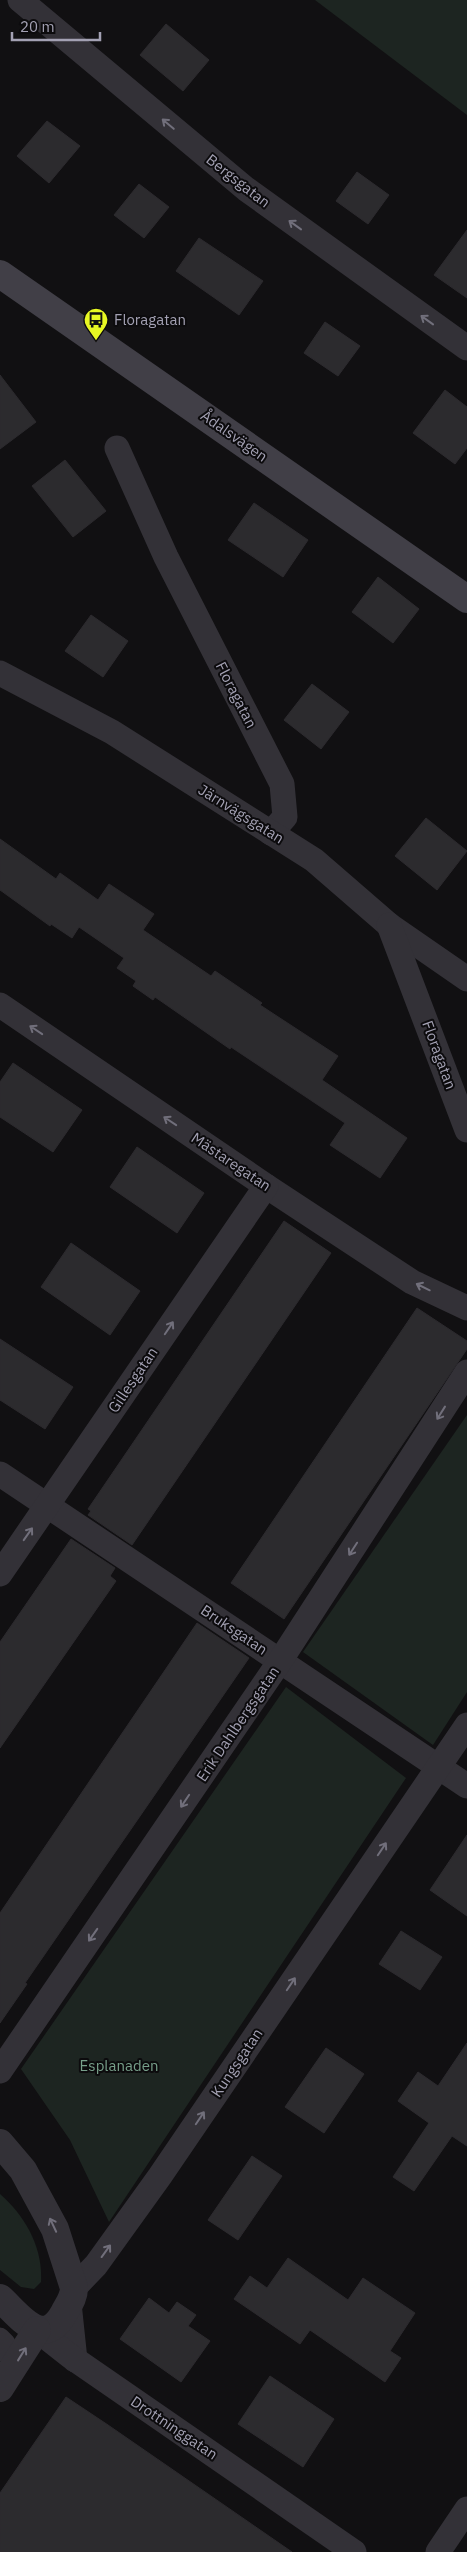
<svg xmlns="http://www.w3.org/2000/svg" width="467" height="2552" viewBox="0 0 467 2552" font-family="'IBM Plex Sans',sans-serif">
	<rect width="100%" height="100%" fill="#111012"/>
	<g fill="#1d2521">
		<path d="M 315,0 L 467,0 L 467,115 Z"/>
		<path d="M 467,1415 L 467,1692 L 433,1745 L 303,1652 Z"/>
		<path d="M 286,1687 L 406,1778 L 109,2222 L 70,2140 L 21,2069 Z"/>
		<path d="M 0,2194 C 25,2216 43,2247 41,2282 L 34,2289 L 21,2287 L 0,2270 Z"/>
	</g>
	<g fill="#2c2b2e" stroke="#2c2a2e">
		<path d="M 166,24 L 209,60 L 183,91 L 140,55 Z"/>
		<path d="M 47,121 L 80,146 L 49,183 L 17,156 Z"/>
		<path d="M 357,172 L 389,195 L 368,224 L 336,201 Z"/>
		<path d="M 139,184 L 169,207 L 144,238 L 114,215 Z"/>
		<path d="M 467,230 L 467,298 L 434,275 Z"/>
		<path d="M 199,238 L 263,281 L 239,315 L 176,271 Z"/>
		<path d="M 325,322 L 360,346 L 338,376 L 304,353 Z"/>
		<path d="M 0,375 L 36,422 L 0,449 Z"/>
		<path d="M 445,390 L 467,407 L 467,448 L 455,464 L 413,433 Z"/>
		<path d="M 65,460 L 106,511 L 73,537 L 32,486 Z"/>
		<path d="M 254,503 L 308,540 L 283,577 L 228,540 Z"/>
		<path d="M 378,577 L 419,609 L 393,643 L 352,612 Z"/>
		<path d="M 91,615 L 128,641 L 103,677 L 65,651 Z"/>
		<path d="M 312,684 L 349,712 L 321,749 L 284,720 Z"/>
		<path d="M 426,818 L 467,851 L 437,890 L 395,856 Z"/>
		<path d="M 0,839 L 56,879 L 60,873 L 98,900 L 109,884 L 154,914 L 143,930 L 211,976 L 215,971 L 262,1003 L 260,1005 L 338,1056 L 322,1080 L 407,1138 L 380,1178 L 330,1145 L 345,1123 L 231,1047 L 230,1049 L 155,997 L 153,1000 L 133,986 L 136,981 L 117,968 L 124,958 L 79,927 L 72,938 L 51,924 L 50,926 L 0,890 Z"/>
		<path d="M 13,1063 L 82,1110 L 53,1152 L 0,1117 L 0,1082 Z"/>
		<path d="M 137,1147 L 204,1193 L 177,1233 L 110,1187 Z"/>
		<path d="M 284,1221 L 331,1253 L 132,1545 L 88,1515 L 91,1511 L 88,1509 Z"/>
		<path d="M 71,1243 L 140,1291 L 110,1335 L 41,1287 Z"/>
		<path d="M 417,1308 L 467,1341 L 467,1349 L 284,1619 L 231,1583 Z"/>
		<path d="M 0,1339 L 73,1387 L 45,1429 L 0,1400 Z"/>
		<path d="M 71,1539 L 115,1568 L 110,1576 L 116,1581 L 0,1748 L 0,1642 Z"/>
		<path d="M 197,1623 L 249,1658 L 25,1983 L 27,1984 L 0,2023 L 0,1913 Z"/>
		<path d="M 467,1835 L 467,1916 L 430,1890 Z"/>
		<path d="M 401,1931 L 442,1957 L 420,1990 L 379,1964 Z"/>
		<path d="M 467,2043 L 467,2146 L 452,2136 L 414,2191 L 393,2177 L 429,2123 L 398,2101 L 418,2072 L 438,2086 Z"/>
		<path d="M 326,2048 L 364,2074 L 324,2133 L 285,2107 Z"/>
		<path d="M 252,2156 L 282,2176 L 238,2240 L 208,2220 Z"/>
		<path d="M 288,2258 L 348,2300 L 363,2278 L 415,2313 L 390,2351 L 401,2358 L 385,2382 L 310,2330 L 300,2344 L 234,2299 L 250,2276 L 267,2288 Z"/>
		<path d="M 149,2298 L 169,2313 L 177,2302 L 196,2315 L 188,2326 L 210,2341 L 181,2382 L 120,2339 Z"/>
		<path d="M 270,2376 L 334,2419 L 303,2467 L 238,2424 Z"/>
		<path d="M 66,2397 L 108,2425 L 292,2552 L 0,2552 L 0,2493 Z"/>
	</g>
	<g fill="none" stroke-linecap="round" stroke-linejoin="round">
		<path stroke="#333137" stroke-width="19" d="M 0,2337 L 6,2343 L 0,2352"/>
		<g stroke="#333137" stroke-width="25">
			<path d="M 20,0 L 246,189 L 467,348"/>
			<path d="M 117,448 L 166,557 L 282,784 L 285,817 L 271,833"/>
			<path d="M 0,673 L 112,732 L 314,860 L 389,925 L 467,979"/>
			<path d="M 389,925 L 467,1130"/>
			<path d="M 0,1005 L 266,1186 L 412,1282 L 467,1308"/>
			<path d="M 0,1474 L 467,1786"/>
			<path d="M 0,1574 L 266,1186"/>
			<path d="M 0,2071 L 280,1661 L 467,1372"/>
			<path d="M 74,2288 L 96,2265 L 160,2176 L 467,1725"/>
			<path d="M 69,2303 L 75,2360"/>
			<path d="M 37,2330 L 70,2356 L 354,2552"/>
			<path d="M 438,2552 L 467,2509"/>
		</g>
		<g stroke="#333137" stroke-width="28">
			<path d="M 0,2143 L 23,2170 L 55,2229 L 74,2288 C 74,2298 68,2305 64,2313 C 43,2351 19,2315 0,2298"/>
			<path d="M 0,2388 L 37,2330"/>
		</g>
		<path stroke="#413f47" stroke-width="28" d="M 0,274 L 467,599"/>
	</g>
	<defs><path id="oneway-shaft" d="M-6 0H5M1.5-3L5.5 0L1.5 3" fill="none" stroke-width="1.6" stroke-linecap="round" stroke-linejoin="round" transform="scale(1.25)"/></defs>
	<g stroke="#716f7b">
		<use href="#oneway-shaft" transform="translate(168 124) rotate(-140)"/>
		<use href="#oneway-shaft" transform="translate(295 225) rotate(-144)"/>
		<use href="#oneway-shaft" transform="translate(427 320) rotate(-144)"/>
		<use href="#oneway-shaft" transform="translate(36 1030) rotate(-146)"/>
		<use href="#oneway-shaft" transform="translate(170 1121) rotate(-146)"/>
		<use href="#oneway-shaft" transform="translate(423 1287) rotate(-154)"/>
		<use href="#oneway-shaft" transform="translate(169 1328) rotate(-56)"/>
		<use href="#oneway-shaft" transform="translate(441 1413) rotate(122)"/>
		<use href="#oneway-shaft" transform="translate(28 1534) rotate(-55)"/>
		<use href="#oneway-shaft" transform="translate(353 1549) rotate(123)"/>
		<use href="#oneway-shaft" transform="translate(185 1801) rotate(124)"/>
		<use href="#oneway-shaft" transform="translate(382 1849) rotate(-56)"/>
		<use href="#oneway-shaft" transform="translate(93 1935) rotate(125)"/>
		<use href="#oneway-shaft" transform="translate(291 1984) rotate(-56)"/>
		<use href="#oneway-shaft" transform="translate(200 2118) rotate(-56)"/>
		<use href="#oneway-shaft" transform="translate(53 2225) rotate(-115)"/>
		<use href="#oneway-shaft" transform="translate(106 2251) rotate(-54)"/>
		<use href="#oneway-shaft" transform="translate(22 2354) rotate(-58)"/>
	</g>
	<defs>
		<symbol id="bus-pin" viewBox="-11 -11 22 30"><path d="M0 17L-7.5 6A9.5 9.5 0 1 1 7.5 6Z" fill="#e7f723" stroke="#0c0b0d"/><path d="M-5-6H5V4H4V6H2V4H-2V6H-4V4H-5ZM-3.5-4V0h7V-4ZM-3.5 1.2v1.5H-2V1.2ZM2 1.2v1.5H3.5V1.2Z" fill="#111"/></symbol>
	</defs>
	<g fill-rule="evenodd">
		<use href="#bus-pin" x="82" y="306" width="28" height="38"/>
	</g>
	<g text-anchor="middle" stroke-width="4" stroke-linejoin="round" paint-order="stroke">
		<g font-size="15" fill="#a3a1b3" stroke="#0c0b0d">
			<text transform="translate(238 181) rotate(38)" y="5">Bergsgatan</text>
			<text transform="translate(234 436) rotate(35)" y="5">Ådalsvägen</text>
			<text transform="translate(236 695) rotate(63)" y="5">Floragatan</text>
			<text transform="translate(241 814) rotate(32)" y="5">Järnvägsgatan</text>
			<text transform="translate(439 1055) rotate(70)" y="5">Floragatan</text>
			<text transform="translate(231 1162) rotate(34)" y="5">Mästaregatan</text>
			<text transform="translate(133 1380) rotate(-56)" y="5">Gillesgatan</text>
			<text transform="translate(234 1630) rotate(34)" y="5">Bruksgatan</text>
			<text transform="translate(238 1724) rotate(-56)" y="5">Erik Dahlbergsgatan</text>
			<text transform="translate(237 2063) rotate(-56)" y="5">Kungsgatan</text>
			<text transform="translate(174 2428) rotate(34)" y="5">Drottninggatan</text>
		</g>
		<g font-size="15" fill="#a3a1b3" stroke="#0c0b0d" text-anchor="start">
			<text x="114" y="325">Floragatan</text>
		</g>
		<g font-size="15" fill="#779f8a" stroke="#0c0b0d">
			<text x="119" y="2071">Esplanaden</text>
		</g>
	</g>
	<path d="M12 32v8h88v-8" fill="none" stroke="#a3a1b3" stroke-width="2.5"/>
	<text x="20" y="32" font-size="15" fill="#a3a1b3" stroke="#0c0b0d" stroke-width="4" paint-order="stroke">20 m</text>
</svg>
